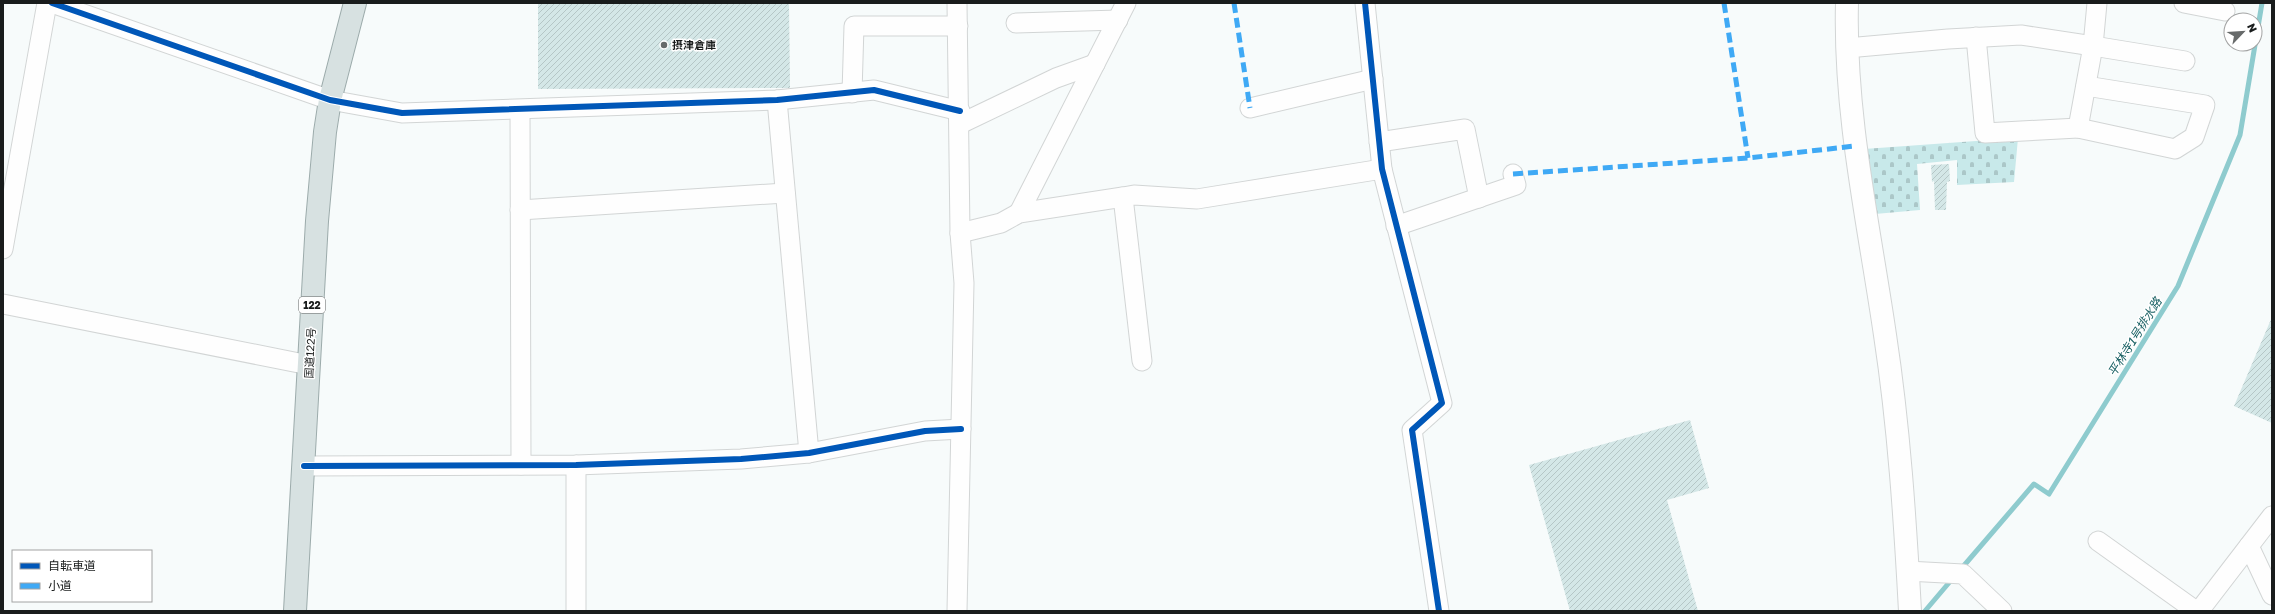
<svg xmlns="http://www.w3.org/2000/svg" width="2275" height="614" viewBox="0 0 2275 614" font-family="'Golos Text','Noto Sans JP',sans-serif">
	<defs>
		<pattern id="cemetery-stones" width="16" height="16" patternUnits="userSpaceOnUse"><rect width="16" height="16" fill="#c8e9ea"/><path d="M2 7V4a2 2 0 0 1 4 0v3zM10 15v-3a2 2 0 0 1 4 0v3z" fill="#abc7c8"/></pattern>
		<pattern id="building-hatch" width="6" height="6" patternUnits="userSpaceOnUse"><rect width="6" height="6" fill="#d4e7e7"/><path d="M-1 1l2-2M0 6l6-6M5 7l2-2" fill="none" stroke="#b5c6c6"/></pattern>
	</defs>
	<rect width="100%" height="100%" fill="#f7fbfb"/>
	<path fill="url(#cemetery-stones)" d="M 2018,138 L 2014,182 L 1957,185 L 1957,160 L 1917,164 L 1920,210 L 1875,214 L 1864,149 Z"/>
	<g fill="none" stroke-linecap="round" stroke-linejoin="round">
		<g stroke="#8ecbce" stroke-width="5">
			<path d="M 1961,569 L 2034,484 L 2049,494 L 2178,286 L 2240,135 L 2262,3"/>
			<path d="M 1925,611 L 1953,578"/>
		</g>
	</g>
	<g fill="url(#building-hatch)">
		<path d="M 538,3 L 789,3 L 790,88 L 538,89 Z"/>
		<path d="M 1949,164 L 1950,181 L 1947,182 L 1946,210 L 1935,210 L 1934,181 L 1932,182 L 1931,165 Z"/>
		<path d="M 2272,317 L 2272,423 L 2234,406 Z"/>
		<path d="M 1690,420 L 1709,488 L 1667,500 L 1698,611 L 1570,611 L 1529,465 Z"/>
	</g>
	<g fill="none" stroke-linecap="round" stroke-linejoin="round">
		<defs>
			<g id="minor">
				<path d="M 52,3 L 330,100 L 402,113 L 777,100 L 874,90 L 960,111"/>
				<path d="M 1365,3 L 1382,169 L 1442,403 L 1412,430 L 1439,611"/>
				<path d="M 2184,3 L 2225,11"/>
				<path d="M 1016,23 L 1118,20"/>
				<path d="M 1976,37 L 1985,133 L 2078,128 L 2093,46 L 2185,61"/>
				<path d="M 1847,48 L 1948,39 L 2021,35 L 2093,46 L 2097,3"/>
				<path d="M 852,93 L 854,26 L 958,26"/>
				<path d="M 777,100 L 809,453"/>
				<path d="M 1250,108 L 1373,79"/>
				<path d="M 520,110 L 521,465"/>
				<path d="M 960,124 L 1056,78 L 1095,64"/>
				<path d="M 2078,128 L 2175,149 L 2194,137 L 2205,105 L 2086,86"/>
				<path d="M 1379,142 L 1465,129 L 1479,198"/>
				<path d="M 1123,197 L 1142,361"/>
				<path d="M 520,210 L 785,193"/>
				<path d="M 1019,213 L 1126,3"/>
				<path d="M 1396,226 L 1516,185 L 1513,174"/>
				<path d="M 960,233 L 1001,223 L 1019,213 L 1123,197 L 1134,195 L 1197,199 L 1382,169"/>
				<path d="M 3,249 L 47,3"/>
				<path d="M 3,304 L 309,365"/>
				<path d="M 304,466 L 576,465 L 741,459 L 809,453 L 925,431 L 961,429"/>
				<path d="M 2098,541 L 2196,611"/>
				<path d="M 2249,546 L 2272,595"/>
				<path d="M 1907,571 L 1963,574 L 2002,611"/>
				<path d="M 576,611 L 576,465"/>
				<path d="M 957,611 L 964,283 L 960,233 L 957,3"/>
				<path d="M 2199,611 L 2272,516"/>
			</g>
			<path id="tertiary" d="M 1847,3 C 1844,115 1869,225 1885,335 C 1899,427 1905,519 1910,611"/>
			<path id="trunk" d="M 295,611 L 317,221 L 325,132 L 330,100 L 355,3"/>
		</defs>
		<use href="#minor" stroke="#d2d5d5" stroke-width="21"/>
		<use href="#tertiary" stroke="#d2d5d5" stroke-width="24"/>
		<use href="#trunk" stroke="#9cabab" stroke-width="24"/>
		<use href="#minor" stroke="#fefefe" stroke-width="19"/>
		<use href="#tertiary" stroke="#fefefe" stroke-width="22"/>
		<use href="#trunk" stroke="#d7e1e1" stroke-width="22"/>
		<g stroke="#3fa9f5" stroke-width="5" stroke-dasharray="10 5" stroke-linecap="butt">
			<path d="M 1234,3 L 1250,108"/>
			<path d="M 1724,3 L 1748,158"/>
			<path d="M 1513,174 L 1748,158 L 1855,146"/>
		</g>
		<defs>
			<g id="cycleway">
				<path d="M 52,3 L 330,100 L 402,113 L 777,100 L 874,90 L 960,111"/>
				<path d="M 1365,3 L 1382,169 L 1442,403 L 1412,430 L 1439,611"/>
				<path d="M 304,466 L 576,465 L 741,459 L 809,453 L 925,431 L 961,429"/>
			</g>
		</defs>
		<use href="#cycleway" stroke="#fff" stroke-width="8"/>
		<use href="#cycleway" stroke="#0057b8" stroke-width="6"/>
	</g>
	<circle fill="#676a6a" stroke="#fff" stroke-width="1.5" cx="664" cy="45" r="4"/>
	<g text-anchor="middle" stroke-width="3" stroke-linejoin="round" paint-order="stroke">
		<rect fill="#fff" stroke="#5e6060" stroke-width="1" x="299" y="297" width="26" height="16" rx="3"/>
		<g font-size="10" font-weight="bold" fill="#191c1c">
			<text x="312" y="309">122</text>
		</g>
		<g font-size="11" font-weight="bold" fill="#191c1c" stroke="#fff" text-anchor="start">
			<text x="672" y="49">摂津倉庫</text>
		</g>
		<g font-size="11" fill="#191c1c" stroke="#fff">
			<text transform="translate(310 353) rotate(-87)" y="4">国道122号</text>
		</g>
		<g font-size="12" font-style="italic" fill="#1a6164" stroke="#fff">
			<text transform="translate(2135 337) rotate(-58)" y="4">平林寺1号排水路</text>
		</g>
	</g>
	<rect width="2275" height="614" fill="none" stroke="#191c1c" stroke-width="8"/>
	<rect x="12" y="550" width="140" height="52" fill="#ffffff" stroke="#a3a4a4"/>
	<rect x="20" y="563" width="20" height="6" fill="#0057b8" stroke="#a3a4a4"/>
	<text x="48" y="570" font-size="12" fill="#191c1c">自転車道</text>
	<rect x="20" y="583" width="20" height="6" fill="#3fa9f5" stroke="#a3a4a4"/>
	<text x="48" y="590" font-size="12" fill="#191c1c">小道</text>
	<g transform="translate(2243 32) rotate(65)"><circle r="19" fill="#ffffff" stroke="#a3a4a4"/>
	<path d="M0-3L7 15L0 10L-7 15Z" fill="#676a6a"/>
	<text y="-6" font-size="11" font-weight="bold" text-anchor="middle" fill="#191c1c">N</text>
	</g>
</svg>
